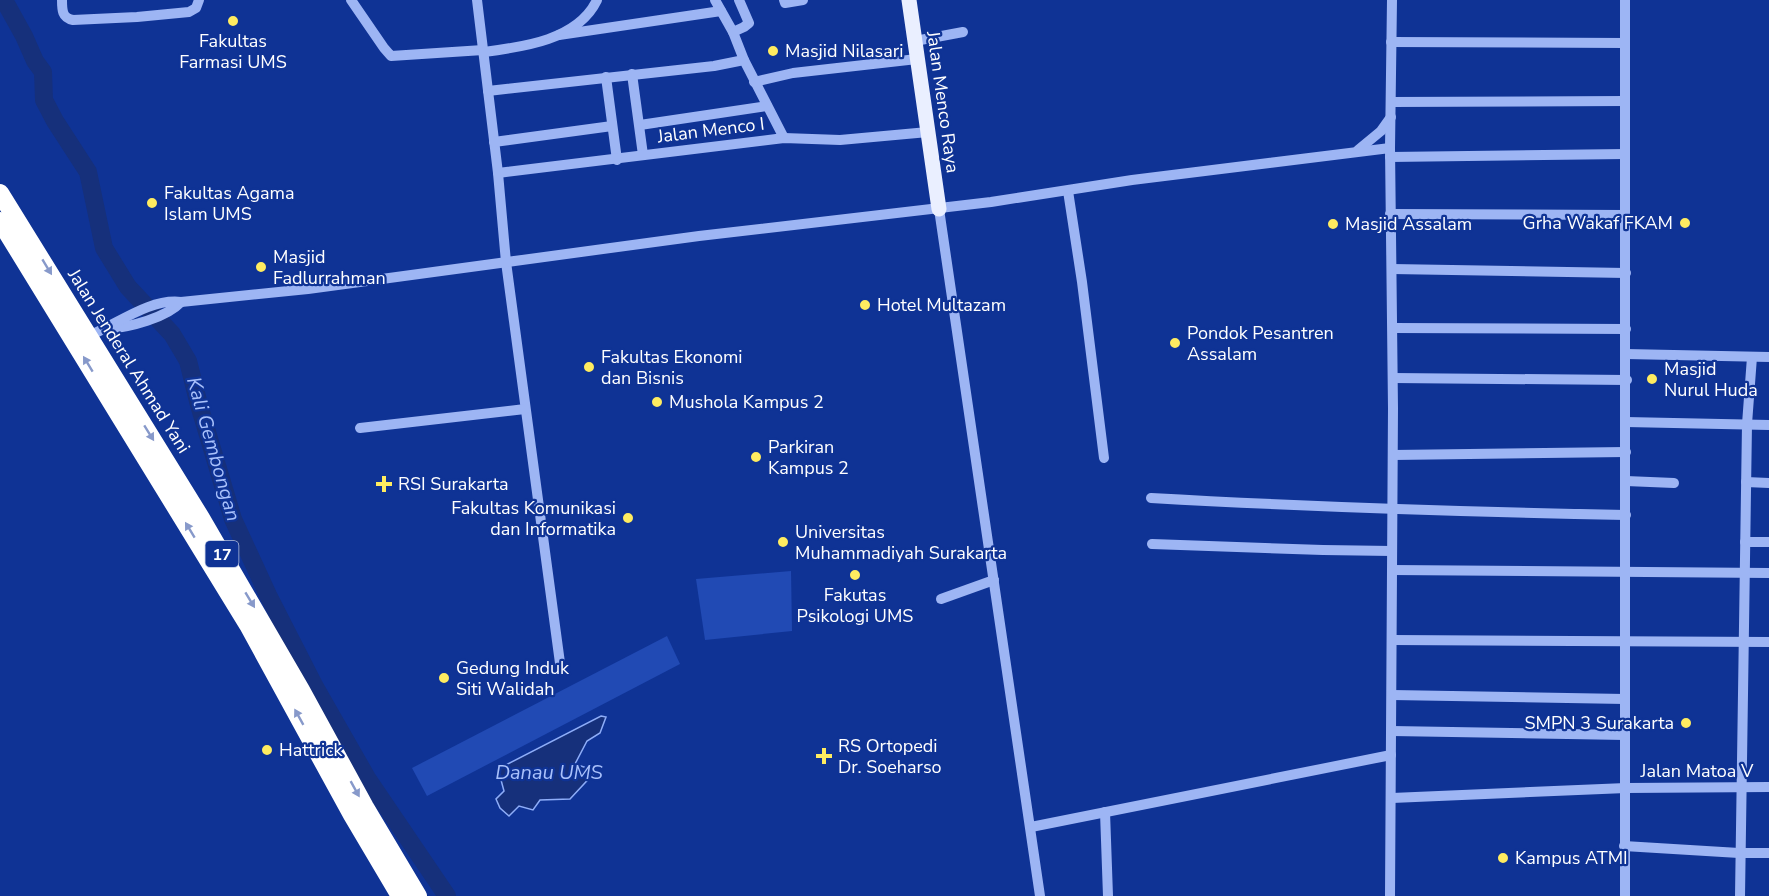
<svg xmlns="http://www.w3.org/2000/svg" width="1769" height="896" viewBox="0 0 1769 896" font-family="'Nunito Sans',sans-serif">
	<rect width="100%" height="100%" fill="#0f3395"/>
	<g fill="#214ab4">
		<path d="M 791,571 L 792,631 L 705,640 L 696,579 Z"/>
		<path d="M 667,636 L 680,664 L 427,796 L 412,768 Z"/>
	</g>
	<path fill="#16307b" stroke="#8eadf8" stroke-width="1.5" d="M 601,716 L 606,717 L 600,733 L 587,741 L 575,764 L 596,771 L 570,799 L 540,800 L 533,810 L 519,806 L 509,816 L 500,808 L 496,799 L 504,791 L 498,769 Z"/>
	<g fill="none" stroke-linecap="round" stroke-linejoin="round">
		<path stroke="#16307b" stroke-width="18" d="M 4,0 L 24,36 L 35,61 L 43,72 L 44,100 L 55,121 L 88,172 L 104,248 L 128,287 L 172,334 L 188,361 L 199,405 L 233,519 L 268,595 L 315,687 L 367,778 L 447,896"/>
		<g stroke="#9db5f4" stroke-width="10">
			<path d="M 62,0 C 62,10 62,18 73,20 L 137,17 L 189,12 L 196,8 L 199,0"/>
			<path d="M 351,0 L 384,48 L 391,56 L 483,50"/>
			<path d="M 477,0 L 498,173 L 506,262 L 560,663"/>
			<path d="M 715,0 L 733,32 L 744,27 L 749,23 L 739,0"/>
			<path d="M 784,0 L 785,3 L 803,0"/>
			<path d="M 733,32 L 744,60"/>
			<path d="M 559,35 L 721,11"/>
			<path d="M 915,41 L 963,32"/>
			<path d="M 1391,42 L 1625,43"/>
			<path d="M 484,52 C 523,47 578,40 597,0"/>
			<path d="M 632,74 L 643,155"/>
			<path d="M 606,77 L 617,160"/>
			<path d="M 754,82 L 793,73 L 917,59"/>
			<path d="M 488,91 L 714,66 L 744,60 L 784,138"/>
			<path d="M 1391,102 L 1625,101"/>
			<path d="M 640,125 L 767,106"/>
			<path d="M 494,142 L 612,126"/>
			<path d="M 1390,148 L 1392,0"/>
			<path d="M 1358,150 L 1381,131 L 1391,117"/>
			<path d="M 1390,157 L 1625,154"/>
			<path d="M 498,173 L 784,138 L 840,140 L 928,132"/>
			<path d="M 1068,191 L 1082,282 L 1104,458"/>
			<path d="M 939,209 L 1040,896"/>
			<path d="M 1390,214 L 1625,215"/>
			<path d="M 1392,269 L 1626,273"/>
			<path d="M 1393,328 L 1626,329"/>
			<path d="M 108,329 C 130,327 166,318 181,302"/>
			<path d="M 86,337 C 115,326 149,298 181,302 L 308,289 L 699,236 L 991,202 L 1132,180 L 1390,148 L 1393,408 L 1390,896"/>
			<path d="M 1626,354 L 1769,357"/>
			<path d="M 1393,378 L 1627,380"/>
			<path d="M 1626,422 L 1769,425"/>
			<path d="M 360,428 L 525,409"/>
			<path d="M 1393,455 L 1626,452"/>
			<path d="M 1626,481 L 1674,483"/>
			<path d="M 1746,482 L 1769,483"/>
			<path d="M 1151,498 C 1310,507 1468,512 1626,515"/>
			<path d="M 1745,542 L 1769,542"/>
			<path d="M 1152,544 L 1323,550 L 1392,551"/>
			<path d="M 1392,570 L 1769,573"/>
			<path d="M 941,599 L 994,580"/>
			<path d="M 1392,640 L 1769,642"/>
			<path d="M 1392,695 L 1625,699"/>
			<path d="M 1392,731 L 1625,735"/>
			<path d="M 1392,798 L 1626,788 L 1769,787"/>
			<path d="M 1105,812 L 1108,896"/>
			<path d="M 1031,827 L 1391,755"/>
			<path d="M 1624,846 L 1739,853 L 1769,853"/>
			<path d="M 1625,896 L 1625,0"/>
			<path d="M 1740,896 L 1747,424 L 1752,357"/>
		</g>
		<path stroke="#eaefff" stroke-width="15" d="M 909,0 L 939,209"/>
		<g stroke="#fff" stroke-width="18">
			<path d="M 0,193 L 201,518 L 301,690 L 365,807 L 418,896"/>
			<path d="M 0,221 L 248,625 L 352,815 L 400,896"/>
		</g>
	</g>
	<defs><path id="oneway-solid" d="M-6-.8H1V-3.2L6.5 0L1 3.2V.8H-6Z" transform="scale(1.5)"/></defs>
	<g fill="#8799ca">
		<use href="#oneway-solid" transform="translate(47 267) rotate(59)"/>
		<use href="#oneway-solid" transform="translate(88 364) rotate(-121)"/>
		<use href="#oneway-solid" transform="translate(149 433) rotate(58)"/>
		<use href="#oneway-solid" transform="translate(190 530) rotate(-121)"/>
		<use href="#oneway-solid" transform="translate(250 600) rotate(59)"/>
		<use href="#oneway-solid" transform="translate(299 717) rotate(-119)"/>
		<use href="#oneway-solid" transform="translate(355 789) rotate(61)"/>
	</g>
	<g fill="#ffec60" stroke="#0f3395" stroke-width="2">
		<circle cx="233" cy="21" r="6"/>
		<circle cx="773" cy="51" r="6"/>
		<circle cx="152" cy="203" r="6"/>
		<circle cx="1685" cy="223" r="6"/>
		<circle cx="1333" cy="224" r="6"/>
		<circle cx="261" cy="267" r="6"/>
		<circle cx="865" cy="305" r="6"/>
		<circle cx="1175" cy="343" r="6"/>
		<circle cx="589" cy="367" r="6"/>
		<circle cx="1652" cy="379" r="6"/>
		<circle cx="657" cy="402" r="6"/>
		<circle cx="756" cy="457" r="6"/>
		<path d="M381 475h6v6h6v6h-6v6h-6v-6h-6v-6h6z"/>
		<circle cx="628" cy="518" r="6"/>
		<circle cx="783" cy="542" r="6"/>
		<circle cx="855" cy="575" r="6"/>
		<circle cx="444" cy="678" r="6"/>
		<circle cx="1686" cy="723" r="6"/>
		<circle cx="267" cy="750" r="6"/>
		<path d="M821 747h6v6h6v6h-6v6h-6v-6h-6v-6h6z"/>
		<circle cx="1503" cy="858" r="6"/>
	</g>
	<g text-anchor="middle" stroke-width="4.5" stroke-linejoin="round" paint-order="stroke">
		<rect fill="#0f3395" stroke="#b7c2df" stroke-width="1.5" x="205.5" y="541" width="33" height="26" rx="4.5"/>
		<g font-size="16" font-weight="bold" fill="#fff">
			<text x="222" y="560">17</text>
		</g>
		<g font-size="18" fill="#fff" stroke="#0f3395" text-anchor="start">
			<text x="233" y="47" text-anchor="middle">Fakultas<tspan x="233" dy="21">Farmasi UMS</tspan></text>
			<text x="785" y="57">Masjid Nilasari</text>
			<text x="164" y="199">Fakultas Agama<tspan x="164" dy="21">Islam UMS</tspan></text>
			<text x="1673" y="229" text-anchor="end">Grha Wakaf FKAM</text>
			<text x="1345" y="230">Masjid Assalam</text>
			<text x="273" y="263">Masjid<tspan x="273" dy="21">Fadlurrahman</tspan></text>
			<text x="877" y="311">Hotel Multazam</text>
			<text x="1187" y="339">Pondok Pesantren<tspan x="1187" dy="21">Assalam</tspan></text>
			<text x="601" y="363">Fakultas Ekonomi<tspan x="601" dy="21">dan Bisnis</tspan></text>
			<text x="1664" y="375">Masjid<tspan x="1664" dy="21">Nurul Huda</tspan></text>
			<text x="669" y="408">Mushola Kampus 2</text>
			<text x="768" y="453">Parkiran<tspan x="768" dy="21">Kampus 2</tspan></text>
			<text x="398" y="490">RSI Surakarta</text>
			<text x="616" y="514" text-anchor="end">Fakultas Komunikasi<tspan x="616" dy="21">dan Informatika</tspan></text>
			<text x="795" y="538">Universitas<tspan x="795" dy="21">Muhammadiyah Surakarta</tspan></text>
			<text x="855" y="601" text-anchor="middle">Fakutas<tspan x="855" dy="21">Psikologi UMS</tspan></text>
			<text x="456" y="674">Gedung Induk<tspan x="456" dy="21">Siti Walidah</tspan></text>
			<text x="1674" y="729" text-anchor="end">SMPN 3 Surakarta</text>
			<text x="838" y="752">RS Ortopedi<tspan x="838" dy="21">Dr. Soeharso</tspan></text>
			<text x="279" y="756">Hattrick</text>
			<text x="1515" y="864">Kampus ATMI</text>
		</g>
		<g font-size="18" fill="#fff" stroke="#0f3395">
			<text transform="translate(943 102) rotate(82)" y="6">Jalan Menco Raya</text>
			<text transform="translate(711 130) rotate(-7)" y="6">Jalan Menco I</text>
			<text transform="translate(129 361) rotate(58)" y="6">Jalan Jenderal Ahmad Yani</text>
			<text x="1697" y="777">Jalan Matoa V</text>
		</g>
		<g font-size="20" font-style="italic" fill="#a9c1fb" stroke="#0f3395">
			<text transform="translate(214 449) rotate(74)" y="7">Kali Gembongan</text>
			<text x="549" y="779">Danau UMS</text>
		</g>
	</g>
</svg>
